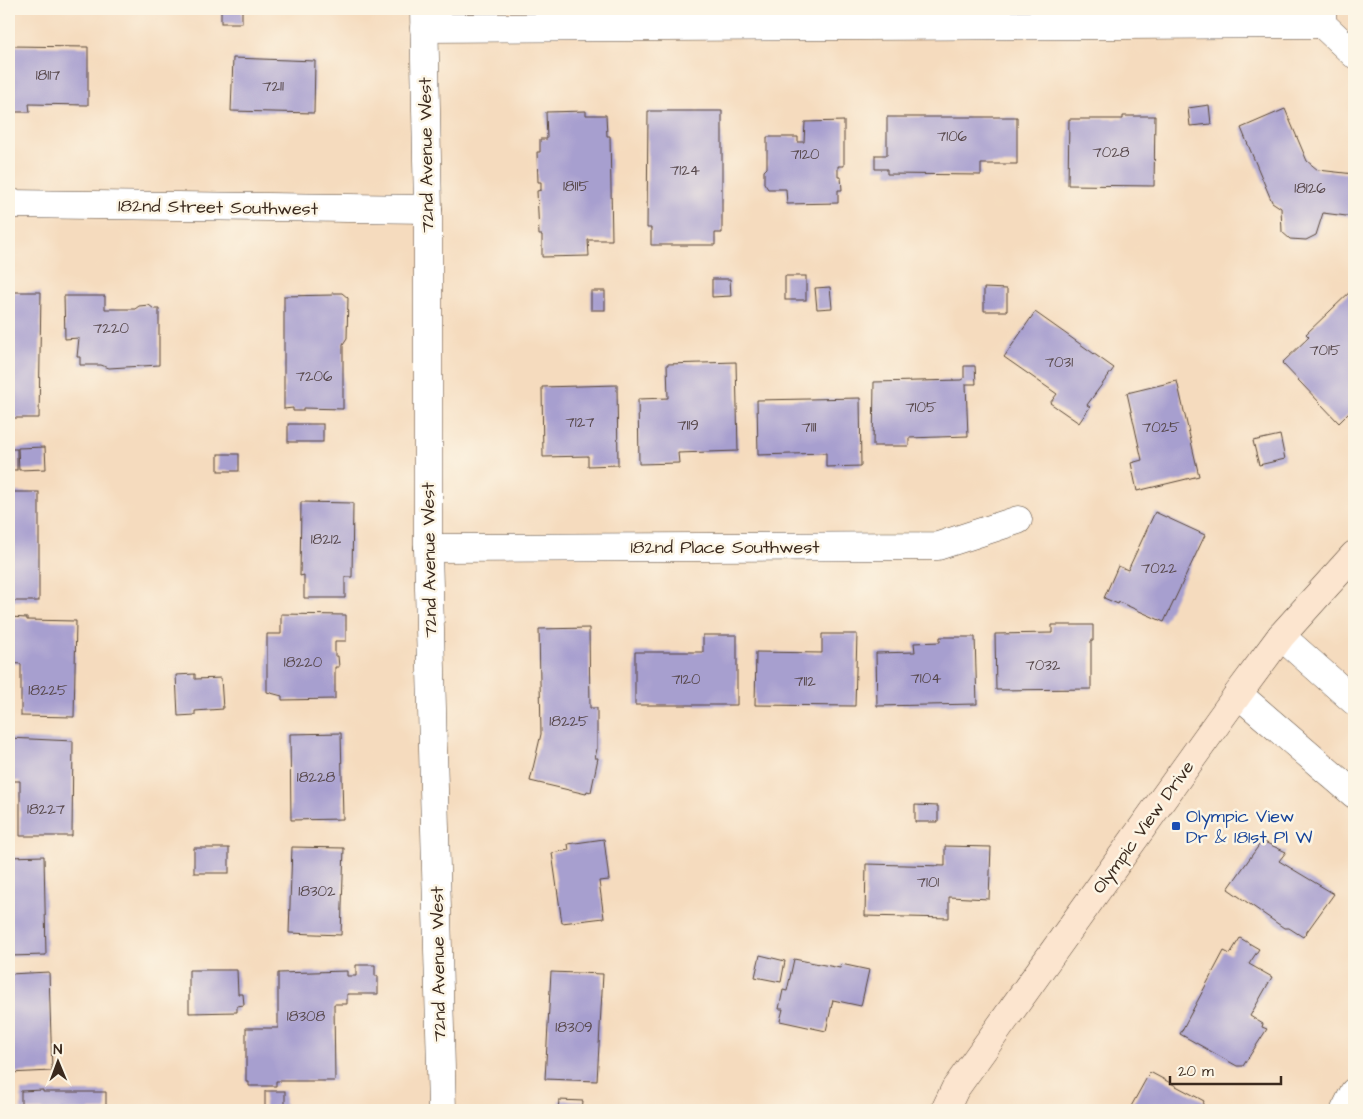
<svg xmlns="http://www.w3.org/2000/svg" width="1363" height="1119" viewBox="0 0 1363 1119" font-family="'Architects Daughter',sans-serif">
	<rect width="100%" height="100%" fill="#fcf5e5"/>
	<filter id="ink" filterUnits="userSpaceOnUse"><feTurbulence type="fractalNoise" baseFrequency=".02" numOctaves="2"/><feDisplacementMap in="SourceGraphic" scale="10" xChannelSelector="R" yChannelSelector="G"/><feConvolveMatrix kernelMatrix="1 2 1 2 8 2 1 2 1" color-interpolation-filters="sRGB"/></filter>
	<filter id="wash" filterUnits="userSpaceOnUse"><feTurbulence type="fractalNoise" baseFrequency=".0096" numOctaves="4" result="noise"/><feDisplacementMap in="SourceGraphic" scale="20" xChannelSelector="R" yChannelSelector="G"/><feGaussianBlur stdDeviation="1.12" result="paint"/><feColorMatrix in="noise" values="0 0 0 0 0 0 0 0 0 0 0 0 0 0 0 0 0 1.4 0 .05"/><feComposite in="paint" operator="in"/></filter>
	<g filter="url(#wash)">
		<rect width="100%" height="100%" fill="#f5dbbe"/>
		<g id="blocks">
			<g fill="#a79fcf">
				<rect x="221" y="9" width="21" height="14"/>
				<path d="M 9,46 L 88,47 L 88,105 L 29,104 L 30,112 L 9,112 Z"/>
				<path d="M 233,58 L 315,61 L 314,113 L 231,111 Z"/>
				<path d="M 1209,105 L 1211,124 L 1190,126 L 1188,108 Z"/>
				<path d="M 1285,109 L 1307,161 L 1318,170 L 1354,174 L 1354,217 L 1323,213 L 1316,235 L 1306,240 L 1290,239 L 1282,232 L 1281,208 L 1272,202 L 1241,128 Z"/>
				<path d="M 586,111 L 586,115 L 606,115 L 607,136 L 610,136 L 612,240 L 588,240 L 589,256 L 542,257 L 542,235 L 539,235 L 537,191 L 541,190 L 541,182 L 538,182 L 537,152 L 540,152 L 540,139 L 547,139 L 546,112 Z"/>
				<path d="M 648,111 L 722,111 L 722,233 L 715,233 L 715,245 L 651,245 L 651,228 L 647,228 Z"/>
				<path d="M 1123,116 L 1155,116 L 1154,186 L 1068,185 L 1069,119 L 1123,119 Z"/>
				<path d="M 887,117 L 1017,117 L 1017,164 L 981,164 L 981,175 L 887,174 L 887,169 L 875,169 L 875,155 L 887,155 Z"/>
				<path d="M 844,121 L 844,166 L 838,166 L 838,177 L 841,177 L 842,190 L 838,190 L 838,203 L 787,204 L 786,189 L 768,189 L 764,183 L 764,171 L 767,168 L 767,137 L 798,137 L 798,142 L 804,142 L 805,122 Z"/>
				<rect x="785" y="276" width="21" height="24"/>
				<path d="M 712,279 L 730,279 L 731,296 L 712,297 Z"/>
				<path d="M 830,287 L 832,308 L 817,309 L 815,288 Z"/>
				<path d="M 984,288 L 1007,289 L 1007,311 L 984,311 Z"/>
				<path d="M 1354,288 L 1354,408 L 1339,423 L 1282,363 L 1309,337 L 1306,334 Z"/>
				<rect x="591" y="291" width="14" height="19"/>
				<path d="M 9,292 L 41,292 L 39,418 L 9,418 Z"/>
				<path d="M 332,293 L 342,293 L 348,298 L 347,338 L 343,344 L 343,409 L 303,408 L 303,411 L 293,411 L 293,408 L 284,409 L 284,296 L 333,295 Z"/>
				<path d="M 64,296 L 105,296 L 105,309 L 135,309 L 139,306 L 149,305 L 154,309 L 159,309 L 159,365 L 109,368 L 101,365 L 80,365 L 80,357 L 77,357 L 79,338 L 65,339 Z"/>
				<path d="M 1035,312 L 1114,368 L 1087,405 L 1090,407 L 1079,423 L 1050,403 L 1057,394 L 1004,357 Z"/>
				<path d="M 736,362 L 738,451 L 678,453 L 679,463 L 639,464 L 638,399 L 668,398 L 667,364 Z"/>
				<path d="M 964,366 L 975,366 L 976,384 L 966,384 L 968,436 L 909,438 L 909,446 L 873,446 L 874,382 L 961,380 L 964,378 Z"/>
				<path d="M 1177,381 L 1199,476 L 1137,491 L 1131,463 L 1142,460 L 1127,393 Z"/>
				<path d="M 617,385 L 618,465 L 588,466 L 588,456 L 543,457 L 542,387 Z"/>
				<path d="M 860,398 L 861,466 L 826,467 L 826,453 L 758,455 L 757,400 Z"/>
				<rect x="288" y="424" width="35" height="18"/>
				<path d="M 1280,435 L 1285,459 L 1259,465 L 1253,441 Z"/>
				<path d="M 45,447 L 46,469 L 19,470 L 18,448 Z"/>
				<rect x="9" y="449" width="8" height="21"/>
				<rect x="218" y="454" width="21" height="17"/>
				<rect x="9" y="492" width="30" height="109"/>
				<path d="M 301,502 L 353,503 L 352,577 L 345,577 L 345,598 L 304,598 L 304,575 L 300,576 Z"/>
				<path d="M 1155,512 L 1205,535 L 1164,622 L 1119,602 L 1118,604 L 1104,598 L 1118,566 L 1128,570 Z"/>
				<path d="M 281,614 L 346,615 L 346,641 L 335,641 L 335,656 L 338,656 L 339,667 L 335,667 L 335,699 L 282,700 L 282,696 L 267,692 L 267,634 L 281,634 Z"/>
				<path d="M 9,617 L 27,618 L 27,620 L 76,621 L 74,717 L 21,716 L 21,664 L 9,663 Z"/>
				<path d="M 1052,625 L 1093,625 L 1093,641 L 1091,641 L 1091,689 L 996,690 L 995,634 L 1052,633 Z"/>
				<path d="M 589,628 L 590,708 L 597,708 L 597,749 L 595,758 L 598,758 L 591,792 L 587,791 L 586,794 L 530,781 L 541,734 L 539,629 Z"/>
				<path d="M 822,634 L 857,634 L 855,706 L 755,705 L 756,652 L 822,653 Z"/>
				<path d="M 703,635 L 737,635 L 737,705 L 635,705 L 635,652 L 703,652 Z"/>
				<path d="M 940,637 L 975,637 L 977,704 L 877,706 L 876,653 L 915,652 L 914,643 L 940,642 Z"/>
				<path d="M 195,674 L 195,679 L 221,678 L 223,709 L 195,711 L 195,715 L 178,716 L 176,675 Z"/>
				<path d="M 341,733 L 343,819 L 291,820 L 290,734 Z"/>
				<path d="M 9,738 L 73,741 L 72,836 L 20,836 L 20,781 L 9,781 Z"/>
				<path d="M 915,805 L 938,806 L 938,822 L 915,822 Z"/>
				<path d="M 604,839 L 609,880 L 599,881 L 604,918 L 562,923 L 552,853 L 569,850 L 568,844 Z"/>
				<path d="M 1262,841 L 1286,852 L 1279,861 L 1334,894 L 1303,937 L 1289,928 L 1284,928 L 1228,889 Z"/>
				<path d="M 945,846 L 991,847 L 989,899 L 949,897 L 949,918 L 865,916 L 866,864 L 945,866 Z"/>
				<path d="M 292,847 L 344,848 L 341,935 L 289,933 Z"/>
				<rect x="194" y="848" width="35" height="25"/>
				<path d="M 44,856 L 46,955 L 9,956 L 9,857 Z"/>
				<path d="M 1240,938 L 1259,949 L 1249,964 L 1272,977 L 1250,1016 L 1263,1024 L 1262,1027 L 1267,1029 L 1243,1066 L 1237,1066 L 1180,1034 L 1224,951 L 1230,954 Z"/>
				<path d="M 760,955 L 785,961 L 781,982 L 755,977 Z"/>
				<path d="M 794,959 L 840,968 L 841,964 L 869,970 L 861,1006 L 833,1000 L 826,1031 L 780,1021 L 783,1009 L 779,1009 L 783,990 L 787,991 Z"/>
				<path d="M 356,965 L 375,965 L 375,976 L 378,976 L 378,994 L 347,994 L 347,1004 L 334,1004 L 335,1081 L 276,1081 L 276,1086 L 249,1086 L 249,1082 L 246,1082 L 246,1028 L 278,1028 L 278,973 L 347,971 L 347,976 L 356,976 Z"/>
				<path d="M 189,970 L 237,970 L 238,994 L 243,994 L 244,1005 L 237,1006 L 237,1012 L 189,1013 Z"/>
				<path d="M 49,972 L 52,1071 L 9,1073 L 9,974 Z"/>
				<path d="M 551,972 L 603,974 L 597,1081 L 545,1079 Z"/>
				<path d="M 1150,1072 L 1204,1101 L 1200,1110 L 1129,1110 Z"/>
				<path d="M 43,1090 L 43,1092 L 106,1092 L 106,1110 L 21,1110 L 21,1091 Z"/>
				<rect x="265" y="1091" width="20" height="19"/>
				<path d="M 559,1100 L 583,1101 L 582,1110 L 558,1110 Z"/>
			</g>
		</g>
	</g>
	<g filter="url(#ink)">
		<use href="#blocks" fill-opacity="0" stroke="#574536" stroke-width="1"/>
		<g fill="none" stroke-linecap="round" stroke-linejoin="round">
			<defs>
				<g id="minor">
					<path d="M 424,9 L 428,209 L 428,548 L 442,1110"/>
					<path d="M 1322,9 L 1322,24 L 1354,54"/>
					<path d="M 424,28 L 1322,24"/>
					<path d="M 9,204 L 428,209"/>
					<path d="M 428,548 L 938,546 L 1018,520"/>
					<path d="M 1281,636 L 1354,701"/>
					<path d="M 1238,694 L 1354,794"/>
					<path d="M 1345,1110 L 1354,1092"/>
				</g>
				<path id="secondary" d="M 945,1110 L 955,1089 L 1238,694 L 1281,636 L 1354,555"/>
			</defs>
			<use href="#minor" stroke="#574536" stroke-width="29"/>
			<use href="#secondary" stroke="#574536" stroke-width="29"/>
			<use href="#minor" stroke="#fff" stroke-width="28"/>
			<use href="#secondary" stroke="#fce5cf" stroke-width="28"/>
		</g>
	</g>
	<rect fill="#1a4fb4" stroke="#fcf5e5" stroke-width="2" x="1171" y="821" width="10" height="10" rx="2.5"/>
	<g text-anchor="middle" stroke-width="5" stroke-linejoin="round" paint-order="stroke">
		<g font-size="15" fill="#56474a">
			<text x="48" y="80">18117</text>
			<text x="273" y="91">7211</text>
			<text x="952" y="141">7106</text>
			<text x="1111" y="157">7028</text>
			<text x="805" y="159">7120</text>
			<text x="685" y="175">7124</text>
			<text x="576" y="191">18115</text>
			<text x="1310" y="193">18126</text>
			<text x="111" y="333">7220</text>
			<text x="1325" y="355">7015</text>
			<text x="1059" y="367">7031</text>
			<text x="314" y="381">7206</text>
			<text x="921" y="412">7105</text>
			<text x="580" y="427">7127</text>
			<text x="688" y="430">7119</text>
			<text x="809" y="432">7111</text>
			<text x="1161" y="432">7025</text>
			<text x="326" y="544">18212</text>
			<text x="1159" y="573">7022</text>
			<text x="303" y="667">18220</text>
			<text x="1043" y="670">7032</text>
			<text x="926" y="683">7104</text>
			<text x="686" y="684">7120</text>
			<text x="805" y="686">7112</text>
			<text x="48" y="695">18225</text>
			<text x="569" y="726">18225</text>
			<text x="316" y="782">18228</text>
			<text x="46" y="814">18227</text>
			<text x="928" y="887">7101</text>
			<text x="317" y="896">18302</text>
			<text x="306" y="1021">18308</text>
			<text x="574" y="1032">18309</text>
		</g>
		<g font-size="18" fill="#3b2a1e" stroke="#fcf5e5">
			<text transform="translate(426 155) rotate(-91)" y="6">72nd Avenue West</text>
			<text transform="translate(218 207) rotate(1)" y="6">182nd Street Southwest</text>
			<text x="725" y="553">182nd Place Southwest</text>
			<text transform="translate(429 560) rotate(-91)" y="6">72nd Avenue West</text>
			<text transform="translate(1143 827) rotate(-54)" y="6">Olympic View Drive</text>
			<text transform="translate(438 964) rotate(-91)" y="6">72nd Avenue West</text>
		</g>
		<g font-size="18" fill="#164399" stroke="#fcf5e5" text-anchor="start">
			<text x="1186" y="822">Olympic View<tspan x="1186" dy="21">Dr &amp; 181st Pl W</tspan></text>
		</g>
	</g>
	<rect width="1363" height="1119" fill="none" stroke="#fcf5e5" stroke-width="30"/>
	<g transform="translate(58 1062) rotate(359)" stroke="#fcf5e5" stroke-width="4" paint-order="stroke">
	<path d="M0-4L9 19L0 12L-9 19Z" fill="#3b2a1e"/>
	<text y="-8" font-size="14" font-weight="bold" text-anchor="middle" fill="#3b2a1e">N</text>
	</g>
	<path d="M1170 1076v8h111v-8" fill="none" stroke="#3b2a1e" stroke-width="2.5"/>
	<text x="1178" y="1076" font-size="15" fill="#3b2a1e" stroke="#fcf5e5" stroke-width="4" paint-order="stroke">20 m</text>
</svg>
